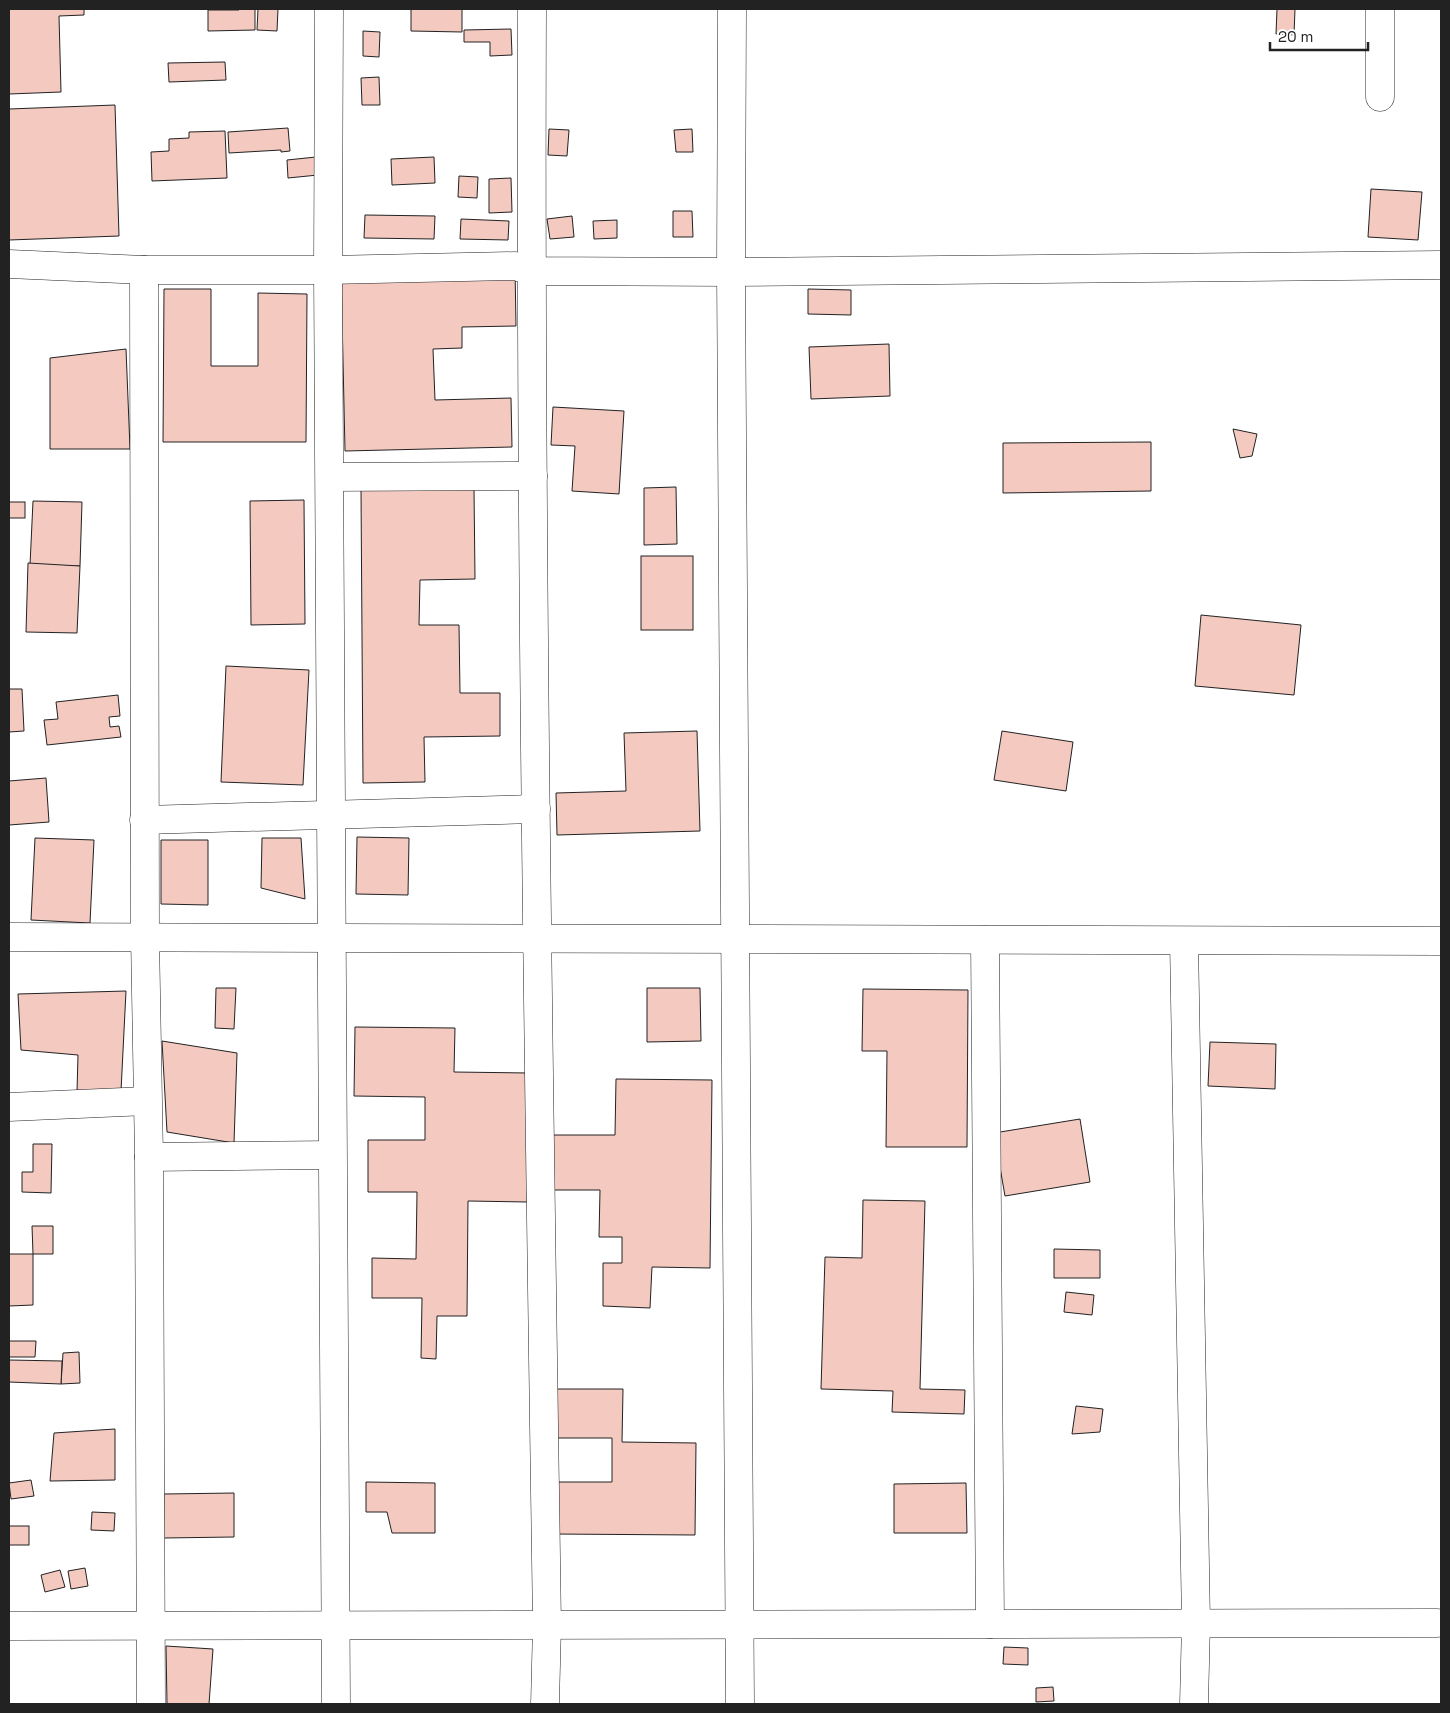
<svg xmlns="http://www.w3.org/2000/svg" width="1450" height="1713" viewBox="0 0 1450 1713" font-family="'Space Grotesk',sans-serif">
	<rect width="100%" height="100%" fill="#fff"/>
	<g fill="#f3c9c0" stroke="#222">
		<path d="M 9,9 L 84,9 L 84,15 L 59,16 L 61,92 L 9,94 Z"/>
		<path d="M 239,9 L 255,9 L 255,30 L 208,31 L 208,10 L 239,10 Z"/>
		<path d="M 258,9 L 278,9 L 277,31 L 257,30 Z"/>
		<path d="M 411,9 L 462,9 L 462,32 L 411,31 Z"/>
		<path d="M 1277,9 L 1295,9 L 1294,35 L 1276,34 Z"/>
		<path d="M 511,29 L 512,55 L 490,56 L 490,42 L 464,42 L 464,30 Z"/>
		<path d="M 363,31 L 380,32 L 379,57 L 363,56 Z"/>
		<path d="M 225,62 L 226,80 L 169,82 L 168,63 Z"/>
		<path d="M 379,77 L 380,105 L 362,105 L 361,78 Z"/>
		<path d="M 115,105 L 119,236 L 9,240 L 9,109 Z"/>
		<path d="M 288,128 L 290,151 L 281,152 L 281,150 L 229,153 L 228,132 Z"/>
		<path d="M 549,129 L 569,130 L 567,156 L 548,155 Z"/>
		<path d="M 692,129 L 693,152 L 676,152 L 674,130 Z"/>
		<path d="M 225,131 L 227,178 L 152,181 L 151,152 L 169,151 L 169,139 L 189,138 L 189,132 Z"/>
		<path d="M 316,157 L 318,175 L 288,178 L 287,160 Z"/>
		<path d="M 434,157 L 435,183 L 392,185 L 391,159 Z"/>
		<path d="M 459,176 L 478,177 L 477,198 L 458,197 Z"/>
		<path d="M 511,178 L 512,212 L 489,213 L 489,179 Z"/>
		<path d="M 1371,189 L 1422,192 L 1418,240 L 1368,237 Z"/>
		<path d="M 673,211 L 692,211 L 693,237 L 673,237 Z"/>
		<path d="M 365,215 L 435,216 L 434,239 L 364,238 Z"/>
		<path d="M 572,216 L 574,237 L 550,239 L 547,219 Z"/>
		<path d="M 461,219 L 509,221 L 508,240 L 460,239 Z"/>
		<path d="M 617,220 L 617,238 L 594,239 L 593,221 Z"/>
		<path d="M 515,266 L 516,326 L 462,327 L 462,348 L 433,349 L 435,400 L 511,398 L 512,447 L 345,451 L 341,270 Z"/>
		<path d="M 164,289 L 211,289 L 211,366 L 258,366 L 258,293 L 307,294 L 306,442 L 163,442 Z"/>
		<path d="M 808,289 L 851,290 L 851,315 L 808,314 Z"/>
		<path d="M 889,344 L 890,396 L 811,399 L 809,347 Z"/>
		<path d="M 126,349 L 130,449 L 50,449 L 50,358 Z"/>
		<path d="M 553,407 L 624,411 L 619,494 L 572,491 L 575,446 L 551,445 Z"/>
		<path d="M 1233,429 L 1257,434 L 1252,456 L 1240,458 Z"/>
		<path d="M 1151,442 L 1151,491 L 1003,493 L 1003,443 Z"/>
		<path d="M 676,487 L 677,544 L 644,545 L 644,488 Z"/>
		<path d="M 474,488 L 475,579 L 420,580 L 419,625 L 459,625 L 460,693 L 500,693 L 500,736 L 424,737 L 425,782 L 363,783 L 361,489 Z"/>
		<path d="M 304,500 L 305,624 L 251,625 L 250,501 Z"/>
		<path d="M 33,501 L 82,502 L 80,566 L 30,565 Z"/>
		<rect x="9" y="502" width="16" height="16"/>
		<rect x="641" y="556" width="52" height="74"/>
		<path d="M 28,563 L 80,566 L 77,633 L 26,632 Z"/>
		<path d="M 1201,615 L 1301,625 L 1294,695 L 1195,686 Z"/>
		<path d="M 226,666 L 309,670 L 303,785 L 221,782 Z"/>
		<path d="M 9,689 L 22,689 L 24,731 L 9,732 Z"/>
		<path d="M 118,695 L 120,716 L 109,717 L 110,727 L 119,726 L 121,737 L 47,745 L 44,720 L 58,719 L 56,702 Z"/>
		<path d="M 697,731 L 700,831 L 557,835 L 556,793 L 626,791 L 624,733 Z"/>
		<path d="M 1002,731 L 1073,742 L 1066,791 L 994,780 Z"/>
		<path d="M 46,778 L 49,822 L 9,825 L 9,781 Z"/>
		<path d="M 357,837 L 409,838 L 408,895 L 356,894 Z"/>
		<path d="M 35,838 L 94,840 L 90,923 L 31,920 Z"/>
		<path d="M 262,838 L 301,838 L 305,899 L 261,888 Z"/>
		<path d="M 161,840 L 208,840 L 208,905 L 161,904 Z"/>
		<path d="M 216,988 L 236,988 L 234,1029 L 215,1028 Z"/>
		<path d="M 647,988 L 700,988 L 701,1041 L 647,1042 Z"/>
		<path d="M 863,989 L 968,990 L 967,1147 L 886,1147 L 887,1051 L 862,1051 Z"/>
		<path d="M 126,991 L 121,1091 L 77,1092 L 78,1055 L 21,1050 L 18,994 Z"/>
		<path d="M 355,1027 L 455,1028 L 454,1072 L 529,1073 L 527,1202 L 468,1201 L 467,1316 L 437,1316 L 436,1359 L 421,1358 L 422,1298 L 372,1298 L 372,1258 L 416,1259 L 417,1192 L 368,1192 L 368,1140 L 425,1140 L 425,1097 L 354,1096 Z"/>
		<path d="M 162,1041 L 237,1053 L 234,1143 L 167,1132 Z"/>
		<path d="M 1210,1042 L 1276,1044 L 1275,1089 L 1208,1086 Z"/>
		<path d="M 616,1079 L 712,1080 L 710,1268 L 652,1267 L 650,1308 L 603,1306 L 603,1263 L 622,1263 L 622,1237 L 599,1237 L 600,1190 L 552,1190 L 553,1135 L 615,1135 Z"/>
		<path d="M 1080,1119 L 1090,1182 L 1005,1196 L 994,1133 Z"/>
		<path d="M 33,1144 L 52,1144 L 51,1193 L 22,1192 L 22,1172 L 33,1172 Z"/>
		<path d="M 863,1200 L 925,1201 L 920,1389 L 965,1390 L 964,1414 L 892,1412 L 893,1391 L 821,1389 L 825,1257 L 862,1258 Z"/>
		<path d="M 32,1226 L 53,1226 L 53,1254 L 33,1254 Z"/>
		<path d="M 1054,1249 L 1100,1250 L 1100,1278 L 1054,1278 Z"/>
		<path d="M 9,1254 L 33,1254 L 33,1305 L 9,1306 Z"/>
		<path d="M 1066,1292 L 1094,1295 L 1092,1315 L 1064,1312 Z"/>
		<path d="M 9,1341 L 36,1341 L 35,1357 L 9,1357 Z"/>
		<path d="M 79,1352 L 80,1383 L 61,1384 L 63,1353 Z"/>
		<path d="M 9,1360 L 62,1361 L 61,1384 L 9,1382 Z"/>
		<path d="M 549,1389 L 623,1389 L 622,1442 L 696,1443 L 695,1535 L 553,1534 L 554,1482 L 612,1482 L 612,1438 L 549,1438 Z"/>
		<path d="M 1076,1406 L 1103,1409 L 1100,1432 L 1072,1434 Z"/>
		<path d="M 115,1429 L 115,1480 L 50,1481 L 54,1433 Z"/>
		<path d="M 31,1480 L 34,1496 L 11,1499 L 9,1483 Z"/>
		<path d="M 366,1482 L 435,1483 L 435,1533 L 392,1533 L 387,1512 L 366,1512 Z"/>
		<path d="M 966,1483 L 967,1533 L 894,1533 L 894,1484 Z"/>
		<path d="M 234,1493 L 234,1537 L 164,1538 L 164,1494 Z"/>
		<path d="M 92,1512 L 115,1513 L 114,1531 L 91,1530 Z"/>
		<rect x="9" y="1526" width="20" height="19"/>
		<path d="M 85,1568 L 88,1586 L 71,1589 L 68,1571 Z"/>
		<path d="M 60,1570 L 65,1587 L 45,1592 L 41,1575 Z"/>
		<path d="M 166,1646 L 213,1649 L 209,1704 L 167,1704 Z"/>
		<path d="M 1004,1647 L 1028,1648 L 1028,1665 L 1003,1664 Z"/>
		<path d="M 1053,1687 L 1054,1701 L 1036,1702 L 1036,1688 Z"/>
	</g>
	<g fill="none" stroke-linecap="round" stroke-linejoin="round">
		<defs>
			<g id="minor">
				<path d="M 329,9 L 328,270 L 336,1704"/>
				<path d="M 532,9 C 530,547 539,1086 547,1625 L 545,1704"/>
				<path d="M 732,9 L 731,272 L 740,1704"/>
				<path d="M 1380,9 L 1380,97"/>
				<path d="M 9,264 L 144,270 L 328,270 L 515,266 L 531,271 L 731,272 L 1441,265"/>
				<path d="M 144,270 L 145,937 L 149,1157 L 151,1704"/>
				<path d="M 330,477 L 533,476"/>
				<path d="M 144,820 L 536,809"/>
				<path d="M 9,937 L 1441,941"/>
				<path d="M 985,940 L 990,1624"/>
				<path d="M 1184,941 L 1196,1623 L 1194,1704"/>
				<path d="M 9,1107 L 147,1101"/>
				<path d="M 149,1157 L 332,1155"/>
				<path d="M 9,1626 L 1437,1623"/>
			</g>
		</defs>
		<use href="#minor" stroke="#222" stroke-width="29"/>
		<use href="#minor" stroke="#fff" stroke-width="28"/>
	</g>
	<rect width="1450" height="1713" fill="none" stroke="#222222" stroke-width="20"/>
	<path d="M1270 42v8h98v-8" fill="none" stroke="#222222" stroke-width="2.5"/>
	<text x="1278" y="42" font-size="15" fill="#222222" stroke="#ffffff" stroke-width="4" paint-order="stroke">20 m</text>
</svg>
